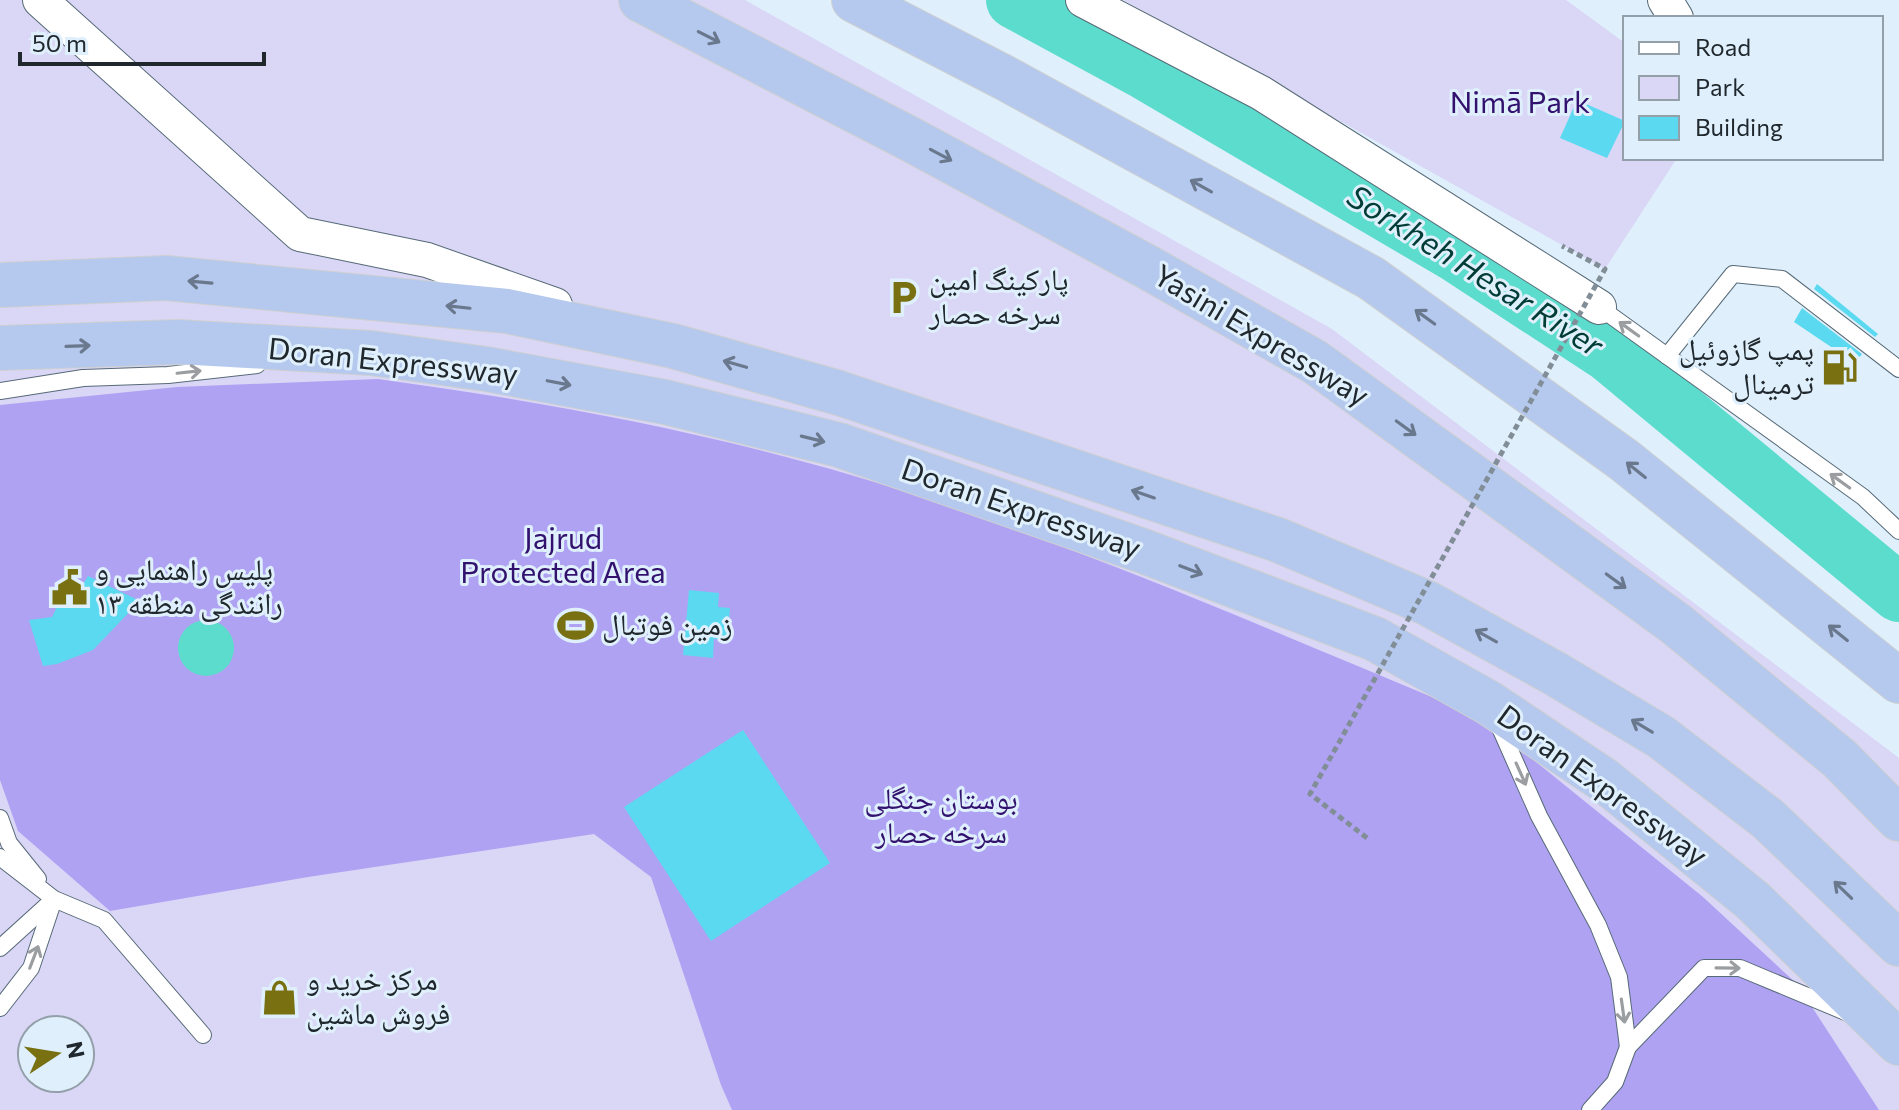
<svg xmlns="http://www.w3.org/2000/svg" width="1899" height="1110" viewBox="0 0 1899 1110" font-family="Commissioner,'Noto Naskh Arabic',sans-serif">
	<rect width="100%" height="100%" fill="#dff0fc"/>
	<g fill="#dad6f6" fill-rule="evenodd">
		<path d="M 0,0 L 745,0 L 1332,329 L 1899,758 L 1899,1110 L 0,1110 ZM 32,1030 L 80,1030 L 80,1078 L 32,1078 Z"/>
		<path d="M 1123,0 L 1566,0 L 1625,43 L 1625,158 L 1677,158 L 1605,269 Z"/>
	</g>
	<path fill="#b0a2f3" d="M 378,379 C 539,401 694,429 851,475 C 1060,537 1260,626 1461,709 L 1488,723 L 1703,897 L 1797,984 L 1879,1110 L 732,1110 L 721,1085 L 651,877 L 594,834 L 308,877 L 110,911 L 18,831 L 0,780 L 0,405 L 177,387 Z"/>
	<circle fill="#5cdccc" cx="206" cy="648" r="28"/>
	<g fill="none" stroke-linecap="round" stroke-linejoin="round">
		<path stroke="#5cdccc" stroke-width="58" d="M 1015,0 L 1144,70 L 1456,253 L 1609,353 L 1899,593"/>
	</g>
	<g fill="#5ad9f0">
		<path d="M 1577,100 L 1625,121 L 1607,158 L 1560,138 Z"/>
		<path d="M 1817,284 L 1878,334 L 1875,337 L 1814,289 Z"/>
		<path d="M 1802,308 L 1862,354 L 1855,363 L 1794,322 Z"/>
		<path d="M 88,576 L 140,601 L 93,650 L 57,664 L 43,666 L 29,620 L 52,617 L 62,597 L 76,596 Z"/>
		<path d="M 689,590 L 719,593 L 718,607 L 730,608 L 727,640 L 714,639 L 713,658 L 683,655 Z"/>
		<path d="M 743,730 L 830,863 L 711,941 L 624,807 Z"/>
	</g>
	<g fill="none" stroke-linecap="round" stroke-linejoin="round">
		<defs>
			<g id="lane">
				<path d="M 1599,307 L 1863,497 L 1899,531"/>
				<path d="M 1667,356 L 1733,274 L 1782,279 L 1899,369"/>
				<path d="M 0,391 L 83,378 L 168,375 L 257,365"/>
				<path d="M 1497,721 L 1539,816 L 1598,925 L 1619,977 L 1628,1047"/>
				<path d="M 0,818 L 9,843 L 38,879"/>
				<path d="M 0,857 L 54,899 L 104,920 L 203,1035"/>
				<path d="M 0,948 L 53,900"/>
				<path d="M 0,1008 L 31,968 L 54,899"/>
				<path d="M 1590,1110 L 1615,1082 L 1628,1047 L 1704,968 L 1740,968 L 1848,1013"/>
			</g>
			<g id="street">
				<path d="M 40,0 L 300,234 L 427,260 L 555,305"/>
				<path d="M 1083,0 L 1261,93 L 1599,307"/>
				<path d="M 1665,0 L 1676,18"/>
			</g>
			<g id="highway">
				<path d="M 641,0 L 910,139 L 1149,268 L 1315,362 L 1676,624 L 1840,759 L 1899,819"/>
				<path d="M 854,0 L 1005,78 L 1371,278 L 1624,460 L 1899,681"/>
				<path d="M 0,285 L 166,278 L 507,311 L 673,346 L 839,393 L 1278,540 L 1427,603 L 1554,673 L 1661,737 L 1768,819 L 1899,944"/>
				<path d="M 0,348 L 178,342 L 371,353 L 486,369 L 665,402 L 839,445 L 1143,551 L 1375,639 L 1489,703 L 1604,780 L 1752,900 L 1899,1043"/>
			</g>
		</defs>
		<use href="#lane" stroke="#576a77" stroke-width="18"/>
		<use href="#street" stroke="#576a77" stroke-width="36"/>
		<use href="#highway" stroke="#ced0d1" stroke-width="46"/>
		<use href="#lane" stroke="#fff" stroke-width="16"/>
		<use href="#street" stroke="#fff" stroke-width="34"/>
		<use href="#highway" stroke="#b5c8ed" stroke-width="44"/>
		<path stroke="#828e97" stroke-width="5" stroke-dasharray="6 4" stroke-linecap="butt" d="M 1367,838 L 1310,794 L 1605,269 L 1562,246"/>
	</g>
	<defs><path id="oneway-shaft" d="M-6 0H5M1.5-3L5.5 0L1.5 3" fill="none" stroke-width="1.6" stroke-linecap="round" stroke-linejoin="round" transform="scale(2)"/></defs>
	<g stroke="#6a788e">
		<use href="#oneway-shaft" transform="translate(709 37) rotate(27)"/>
		<use href="#oneway-shaft" transform="translate(941 155) rotate(28)"/>
		<use href="#oneway-shaft" transform="translate(1201 186) rotate(-151)"/>
		<use href="#oneway-shaft" transform="translate(200 282) rotate(-175)"/>
		<use href="#oneway-shaft" transform="translate(458 307) rotate(-174)"/>
		<use href="#oneway-shaft" transform="translate(1425 317) rotate(-144)"/>
		<use href="#oneway-shaft" transform="translate(78 346) rotate(-2)"/>
		<use href="#oneway-shaft" transform="translate(735 364) rotate(-164)"/>
		<use href="#oneway-shaft" transform="translate(559 383) rotate(11)"/>
		<use href="#oneway-shaft" transform="translate(1406 428) rotate(36)"/>
		<use href="#oneway-shaft" transform="translate(813 439) rotate(14)"/>
		<use href="#oneway-shaft" transform="translate(1636 470) rotate(-141)"/>
		<use href="#oneway-shaft" transform="translate(1143 494) rotate(-161)"/>
		<use href="#oneway-shaft" transform="translate(1191 570) rotate(21)"/>
		<use href="#oneway-shaft" transform="translate(1616 581) rotate(36)"/>
		<use href="#oneway-shaft" transform="translate(1838 633) rotate(-141)"/>
		<use href="#oneway-shaft" transform="translate(1486 636) rotate(-151)"/>
		<use href="#oneway-shaft" transform="translate(1642 726) rotate(-149)"/>
		<use href="#oneway-shaft" transform="translate(1843 890) rotate(-136)"/>
	</g>
	<g stroke="#9b9ea1">
		<use href="#oneway-shaft" transform="translate(1629 329) rotate(-144)"/>
		<use href="#oneway-shaft" transform="translate(189 372) rotate(-6)"/>
		<use href="#oneway-shaft" transform="translate(1840 481) rotate(-144)"/>
		<use href="#oneway-shaft" transform="translate(1521 774) rotate(66)"/>
		<use href="#oneway-shaft" transform="translate(34 957) rotate(-69)"/>
		<use href="#oneway-shaft" transform="translate(1728 968) rotate(1)"/>
		<use href="#oneway-shaft" transform="translate(1623 1011) rotate(82)"/>
	</g>
	<defs>
		<symbol id="parking-bare" viewBox="-9 -9 18 18"><path d="M-3.5-5.5H1a3.5 3.5 0 0 1 0 7H-1V5.5H-3.5ZM-1-3.4V-.6H.8a1.4 1.4 0 0 0 0-2.8Z" fill="#787011" stroke="#dff0fc" stroke-width="2.5" paint-order="stroke"/></symbol>
		<symbol id="fuel-bare" viewBox="-9 -9 18 18"><path d="M-5.5-6h7V0h2V4h1.3V-2.5L3-4.5l.8-.8L6-3V5H2.5V1h-1V6h-7ZM-4.2-4.7v3.2H.2V-4.7Z" fill="#787011" stroke="#dff0fc" stroke-width="2.5" paint-order="stroke"/></symbol>
		<symbol id="civic-bare" viewBox="-9 -9 18 18"><path d="M-.6-6.5H3V-4.5H.6V-3L4-1V1h2V6H-6V1h2V-1L-.6-3ZM-1.2 2.5V6h2.4V2.5Z" fill="#787011" stroke="#dff0fc" stroke-width="2.5" paint-order="stroke"/></symbol>
		<symbol id="stadium-bare" viewBox="-9 -9 18 18"><path d="M0-5a6.5 5 0 1 0 0 10a6.5 5 0 1 0 0-10ZM-3.5-1.8h7v3.6h-7Z" fill="#787011" stroke="#dff0fc" stroke-width="2.5" paint-order="stroke"/></symbol>
		<symbol id="shop-bare" viewBox="-9 -9 18 18"><path d="M-5-2.5h2.3a2.7 3.5 0 0 1 5.4 0H5L5.5 6h-11ZM-1.5-2.5h3a1.5 2.3 0 0 0-3 0Z" fill="#787011" stroke="#dff0fc" stroke-width="2.5" paint-order="stroke"/></symbol>
	</defs>
	<g fill-rule="evenodd">
		<use href="#parking-bare" x="878" y="272" width="51" height="51"/>
		<use href="#fuel-bare" x="1814" y="342" width="51" height="51"/>
		<use href="#civic-bare" x="44" y="562" width="51" height="51"/>
		<use href="#stadium-bare" x="550" y="600" width="51" height="51"/>
		<use href="#shop-bare" x="254" y="972" width="51" height="51"/>
	</g>
	<g text-anchor="middle" stroke-width="6" stroke-linejoin="round" paint-order="stroke">
		<g font-size="30" fill="#33126f" stroke="#dff0fc">
			<text x="1520" y="113">Nimā Park</text>
			<text x="563" y="549">Jajrud<tspan x="563" dy="34">Protected Area</tspan></text>
			<text x="941" y="809">بوستان جنگلی<tspan x="941" dy="34">سرخه حصار</tspan></text>
		</g>
		<g font-size="30" fill="#20282e" stroke="#dff0fc" text-anchor="start">
			<text x="929" y="290">پارکینگ امین<tspan x="929" dy="34">سرخه حصار</tspan></text>
			<text x="1814" y="360" text-anchor="end">پمپ گازوئیل<tspan x="1814" dy="34">ترمینال</tspan></text>
			<text x="95" y="580">پلیس راهنمایی و<tspan x="95" dy="34">رانندگی منطقه ۱۳</tspan></text>
			<text x="602" y="635">زمین فوتبال</text>
			<text x="306" y="990">مرکز خرید و<tspan x="306" dy="34">فروش ماشین</tspan></text>
		</g>
		<g font-size="30" fill="#20282e" stroke="#dff0fc">
			<text transform="translate(1261 336) rotate(31)" y="10">Yasini Expressway</text>
			<text transform="translate(393 362) rotate(6)" y="10">Doran Expressway</text>
			<text transform="translate(1021 509) rotate(19)" y="10">Doran Expressway</text>
			<text transform="translate(1602 786) rotate(36)" y="10">Doran Expressway</text>
		</g>
		<g font-size="32" font-style="italic" fill="#003c36" stroke="#dff0fc">
			<text transform="translate(1475 271) rotate(32)" y="11">Sorkheh Hesar River</text>
		</g>
	</g>
	<rect x="1623" y="16" width="260" height="144" fill="#dff0fc" stroke="#93a0aa" stroke-width="2"/>
	<rect x="1639" y="42" width="40" height="12" fill="#ffffff" stroke="#93a0aa" stroke-width="2"/>
	<text x="1695" y="56" font-size="24" fill="#20282e">Road</text>
	<rect x="1639" y="76" width="40" height="24" fill="#dad6f6" stroke="#93a0aa" stroke-width="2"/>
	<text x="1695" y="96" font-size="24" fill="#20282e">Park</text>
	<rect x="1639" y="116" width="40" height="24" fill="#5ad9f0" stroke="#93a0aa" stroke-width="2"/>
	<text x="1695" y="136" font-size="24" fill="#20282e">Building</text>
	<g transform="translate(56 1054) rotate(78)"><circle r="38" fill="#dff0fc" stroke="#93a0aa" stroke-width="2"/>
	<path d="M0-6L14 30L0 20L-14 30Z" fill="#787011"/>
	<text y="-12" font-size="22" font-weight="bold" text-anchor="middle" fill="#20282e">N</text>
	</g>
	<path d="M20 52v12h244v-12" fill="none" stroke="#20282e" stroke-width="4"/>
	<text x="32" y="52" font-size="24" fill="#20282e" stroke="#dff0fc" stroke-width="6" paint-order="stroke">50 m</text>
</svg>
